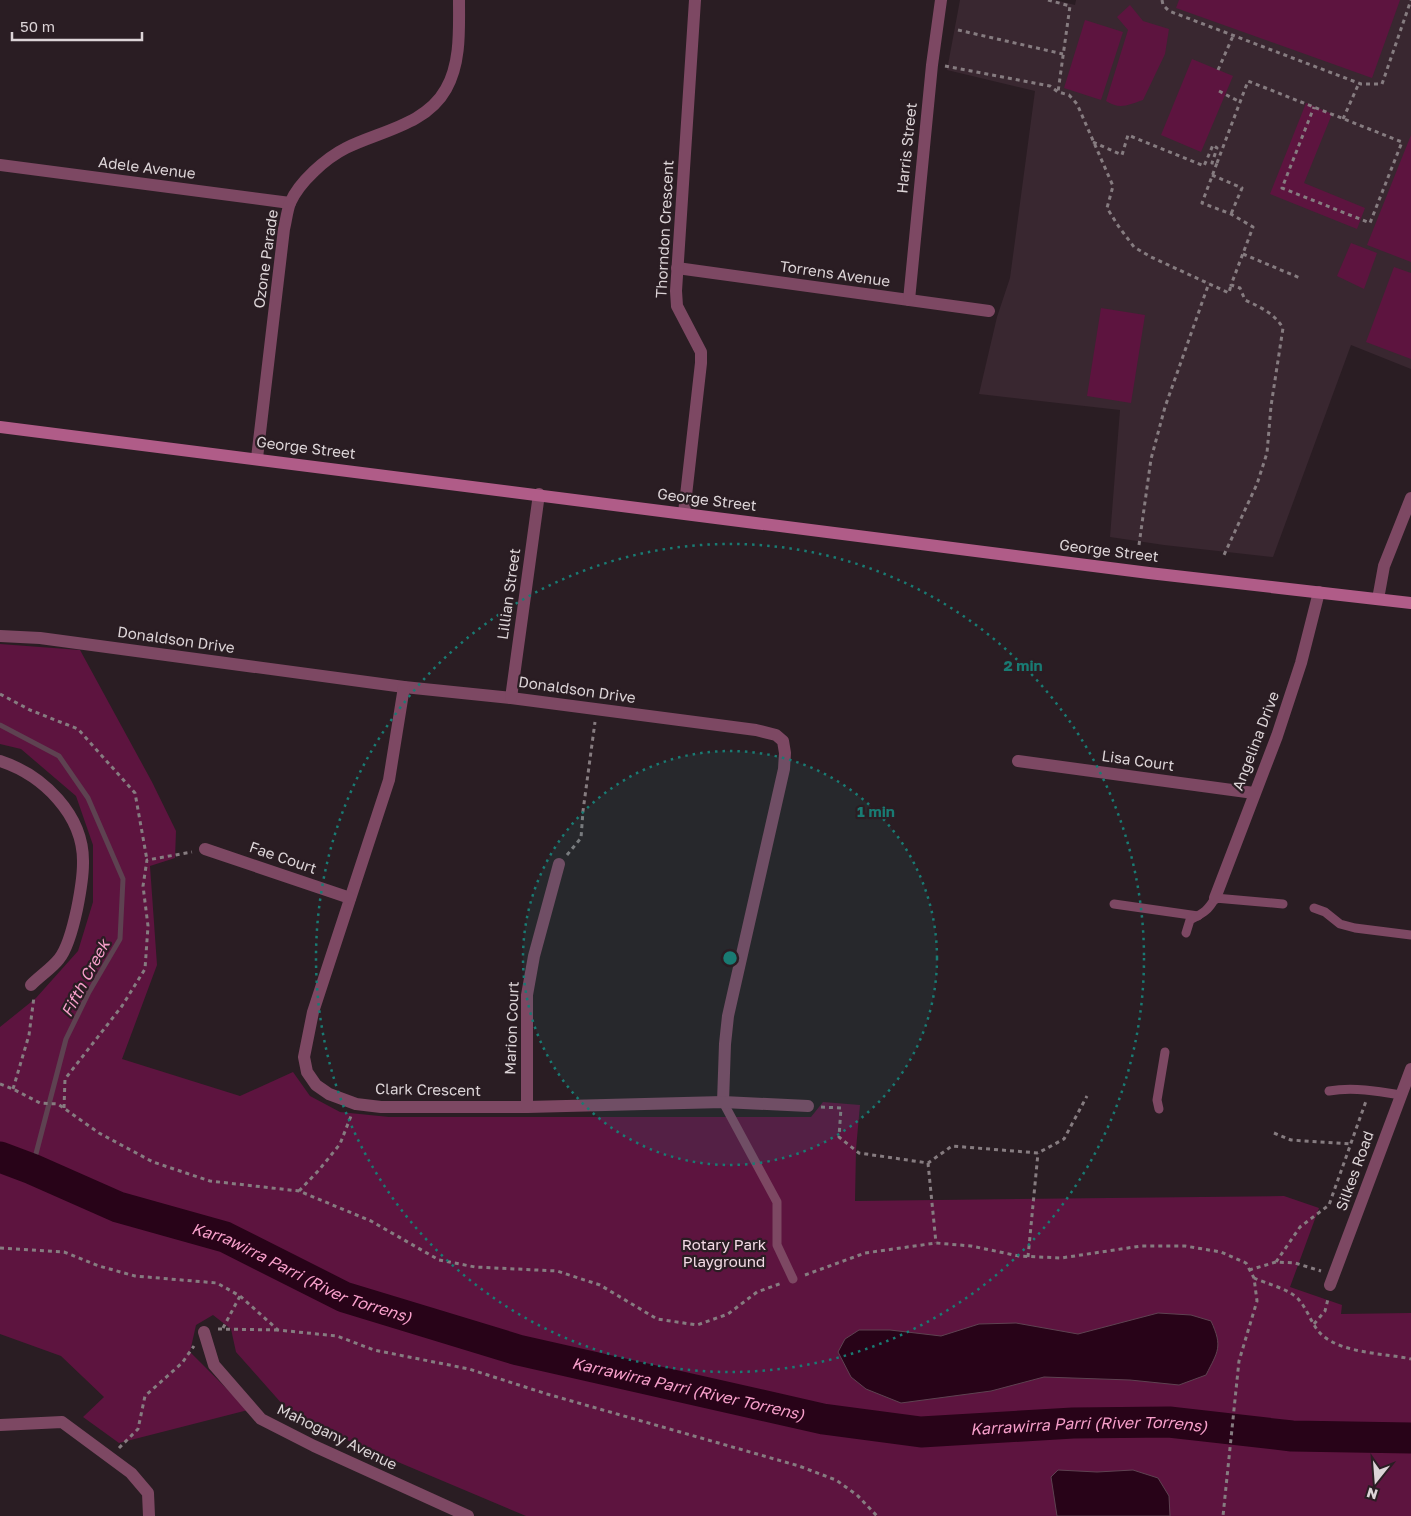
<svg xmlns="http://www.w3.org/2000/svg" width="1411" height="1516" viewBox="0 0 1411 1516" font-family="'Golos Text',sans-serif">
	<rect width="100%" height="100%" fill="#2a1d23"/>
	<path fill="#392730" d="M 960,0 L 1055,0 L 1075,5 L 1076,0 L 1411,0 L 1411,369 L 1351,345 L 1273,557 L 1164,545 L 1110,537 L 1120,410 L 979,394 L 997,317 L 1010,278 L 1035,91 L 947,70 Z"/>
	<g fill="#5d143f">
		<path d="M 1179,0 L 1400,0 L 1372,78 L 1176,8 Z"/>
		<path d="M 1130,5 L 1143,21 L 1169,29 L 1165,54 L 1143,100 C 1128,105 1120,110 1106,101 L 1128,30 L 1117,17 Z"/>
		<path d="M 1085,20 L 1123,32 L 1101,100 L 1064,88 Z"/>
		<path d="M 1192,59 L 1233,76 L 1201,152 L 1161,135 Z"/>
		<path d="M 1306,103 L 1332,114 L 1304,183 L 1365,208 L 1357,229 L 1270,194 Z"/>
		<path d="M 1411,135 L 1411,262 L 1367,245 Z"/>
		<path d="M 1351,243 L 1377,253 L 1364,289 L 1337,276 Z"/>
		<path d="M 1394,267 L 1411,273 L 1411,359 L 1366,342 Z"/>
		<path d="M 1101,308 L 1145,315 L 1131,403 L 1087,396 Z"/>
		<path d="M 0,644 L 80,650 L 152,782 L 176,831 L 175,858 L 150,866 L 157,965 L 122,1059 L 240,1096 L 293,1072 L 310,1096 L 340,1112 L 389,1117 L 811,1117 L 823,1102 L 860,1105 L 856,1149 L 855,1201 L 1284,1196 L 1319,1208 L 1290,1287 L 1342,1305 L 1341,1314 L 1411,1313 L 1411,1516 L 526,1516 L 360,1446 L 291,1414 L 236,1352 L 231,1329 L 213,1315 L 196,1325 L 190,1352 L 248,1410 L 119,1443 L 83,1417 L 104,1397 L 61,1356 L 0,1334 L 0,1027 L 36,998 L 78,951 L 93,902 L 93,845 L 76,796 L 21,749 L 0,744 Z"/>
	</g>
	<g fill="#280318" stroke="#5e4251">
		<path d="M 1158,1313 L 1191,1315 L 1211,1321 C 1223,1347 1218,1351 1206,1375 L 1179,1385 L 1130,1380 L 1044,1377 L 991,1391 L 901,1403 L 866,1389 L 851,1377 L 838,1352 L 845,1339 L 859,1330 L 890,1330 L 941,1336 L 979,1324 L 1016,1323 L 1078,1334 Z"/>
		<path d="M 1058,1470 L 1097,1472 L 1133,1470 L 1158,1478 L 1169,1496 L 1170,1516 L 1057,1516 L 1051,1477 Z"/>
	</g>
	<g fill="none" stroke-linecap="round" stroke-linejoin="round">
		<path stroke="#5e4251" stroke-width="5" d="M 0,725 L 59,756 L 88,798 L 123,879 L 120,939 L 89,992 L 66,1039 L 32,1169"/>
		<path stroke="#280318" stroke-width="31" id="s1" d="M 0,1157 L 32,1169 L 118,1207 L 225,1237 L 344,1297 L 518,1350 L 823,1419 L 921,1432 L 1073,1423 L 1169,1422 L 1292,1436 L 1411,1438"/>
		<g stroke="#867c80" stroke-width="3" stroke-dasharray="4 4" stroke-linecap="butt">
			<path d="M 1048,0 L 1070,6 L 1058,92"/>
			<path d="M 1162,0 L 1163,5 L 1169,11 L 1361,84 L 1382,84 L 1411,0"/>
			<path d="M 958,30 L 1063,54"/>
			<path d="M 945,66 L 1050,86 L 1058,92 L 1069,95 L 1077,104 L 1113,186 L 1107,208 L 1119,227 L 1134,247 L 1151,257 L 1229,293 L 1231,285"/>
			<path d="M 1218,70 L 1233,36"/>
			<path d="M 1219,91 L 1240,102"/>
			<path d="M 1343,119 L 1359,83"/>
			<path d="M 1093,142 L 1122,155 L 1128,135 L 1204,166 L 1213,145 L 1217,148 L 1212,163 L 1217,163 L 1202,203 L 1231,214 L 1253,227 L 1231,285 L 1240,288 L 1245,300 C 1260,307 1274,313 1283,328 L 1271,406 L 1267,453 L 1257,484 L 1224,555"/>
			<path d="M 1217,163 L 1248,81 L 1402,142 L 1370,223 L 1282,188 L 1314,107"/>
			<path d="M 1212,175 L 1242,188 L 1231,214"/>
			<path d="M 1243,254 L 1300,278"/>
			<path d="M 1139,545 L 1151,459 L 1165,407 L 1209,283"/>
			<path d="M 0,694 L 30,710 L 78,729 L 135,793 L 147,860"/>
			<path d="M 567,855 L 581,838 L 583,811 L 595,722"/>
			<path d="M 0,1084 L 13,1089 L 40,1103 L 58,1104 L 99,1133 L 153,1162 L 210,1181 L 299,1191 L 371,1221 L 439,1260 L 475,1267 L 557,1271 L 600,1285 L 657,1319 L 697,1325 L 728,1314 L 757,1292 L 782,1283"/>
			<path d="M 13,1089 L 29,1035 L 34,997"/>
			<path d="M 821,1107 L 841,1108 L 839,1137 L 859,1153 L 928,1163 L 952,1146 L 1038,1153 L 1064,1139 L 1087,1096"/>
			<path d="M 64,1108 L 65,1079 L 122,1006 L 145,969 L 148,926 L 143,886 L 147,860 L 192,852"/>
			<path d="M 1274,1133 L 1291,1140 L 1351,1144"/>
			<path d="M 928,1163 L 936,1243"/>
			<path d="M 299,1191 L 319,1170 L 340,1144 L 351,1116"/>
			<path d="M 0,1248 L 64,1252 L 99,1266 L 135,1276 L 217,1283 L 240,1296 L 278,1330 L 337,1336 L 374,1350 L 469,1369 L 547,1394 L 799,1466 L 836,1480 L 857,1495 L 877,1516"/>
			<path d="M 1028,1257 L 1038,1153"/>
			<path d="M 1276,1262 L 1300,1227 L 1329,1205 L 1366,1101"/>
			<path d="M 1249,1270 L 1276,1262 L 1295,1263 L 1321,1271"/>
			<path d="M 805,1275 L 865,1253 L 936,1243 L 971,1246 L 1019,1256 L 1061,1258 L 1141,1246 L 1185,1246 L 1221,1252 L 1246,1263 L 1254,1278 L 1257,1301 L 1239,1361 L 1223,1516"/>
			<path d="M 1254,1278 C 1267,1284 1290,1289 1299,1300 C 1308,1310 1312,1326 1322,1335 C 1344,1354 1384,1353 1411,1359"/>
			<path d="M 1314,1324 L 1325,1311 L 1328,1299"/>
			<path d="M 223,1328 L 240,1296"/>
			<path d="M 218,1329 L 278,1330"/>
			<path d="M 119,1448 L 138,1429 L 145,1396 L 182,1363 L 194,1346"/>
		</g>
		<g stroke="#7d4863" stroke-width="9">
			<path d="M 1114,904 L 1198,916"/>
			<path d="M 1314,908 L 1325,912 L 1340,924 L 1355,928 L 1411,935"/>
			<path d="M 1186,933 L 1190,920 C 1203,913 1208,911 1215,898 L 1283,904"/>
			<path d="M 1329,1091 C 1353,1087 1377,1091 1401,1095"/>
			<path d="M 723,1102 L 777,1202 L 777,1245 L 793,1279"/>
			<path d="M 1159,1109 L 1157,1100 L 1165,1052"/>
		</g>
		<g stroke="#7d4863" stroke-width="12">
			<path d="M 0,165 L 290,203"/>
			<path d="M 677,268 L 989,311"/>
			<path d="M 909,300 L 932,65 L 941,0"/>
			<path d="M 257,458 L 284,229 C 286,221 287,211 290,203 C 299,182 326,158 346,148 C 380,131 426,125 446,89 C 461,63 459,29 459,0"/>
			<path d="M 684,513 L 701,363 L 701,352 L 677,306 L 676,291 L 695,0"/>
			<path d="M 1378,599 L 1384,566 L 1411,498"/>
			<path d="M 0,636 L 40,638 L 404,687 L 511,698 L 756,730 L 776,735 L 783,741 L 785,753 L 784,769 L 728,1016 L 725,1044 L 723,1102"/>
			<path d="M 404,687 L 389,780 L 313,1012 L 304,1057 L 307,1072 L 316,1085 L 329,1094 L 356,1104 L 381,1107 L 527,1107 L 723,1102 L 808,1106"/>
			<path d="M 511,698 L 539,494"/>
			<path d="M 0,761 C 43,775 84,815 83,863 C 83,879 80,894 77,909 C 74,923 68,948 59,959 C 52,968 40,976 31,985"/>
			<path d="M 1018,761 L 1254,793"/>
			<path d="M 205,849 L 350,898"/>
			<path d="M 1215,898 L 1277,736 L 1301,663 L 1319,592"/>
			<path d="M 527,1107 L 527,995 L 534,956 L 559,864"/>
			<path d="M 1330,1285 L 1411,1069"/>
			<path d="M 204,1332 L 214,1365 L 261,1419 L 314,1446 L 468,1516"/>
			<path d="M 0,1425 L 62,1422 L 131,1473 L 148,1493 L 149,1516"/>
		</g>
		<path stroke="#b05c88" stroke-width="12" d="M 0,427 L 1149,573 L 1411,603"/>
	</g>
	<circle cx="730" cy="958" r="207" fill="#197b73" fill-opacity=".12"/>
	<g fill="none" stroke="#197b73" stroke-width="2.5" stroke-dasharray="2.5 5">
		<circle cx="730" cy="958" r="207"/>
		<circle cx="730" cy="958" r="414"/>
	</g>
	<g text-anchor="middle" stroke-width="4.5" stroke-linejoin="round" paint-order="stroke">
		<g font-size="15" fill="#dcd4d7" stroke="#2a1d23">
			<text transform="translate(907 148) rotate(-84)" y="5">Harris Street</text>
			<text transform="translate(147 168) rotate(7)" y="5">Adele Avenue</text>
			<text transform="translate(665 229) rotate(-87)" y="5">Thorndon Crescent</text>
			<text transform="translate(266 259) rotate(-82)" y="5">Ozone Parade</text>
			<text transform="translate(835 274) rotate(8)" y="5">Torrens Avenue</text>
			<text transform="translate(306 448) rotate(7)" y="5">George Street</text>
			<text transform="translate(707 500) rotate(7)" y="5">George Street</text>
			<text transform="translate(1109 551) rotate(7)" y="5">George Street</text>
			<text transform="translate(509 594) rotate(-82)" y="5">Lillian Street</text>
			<text transform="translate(176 640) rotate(8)" y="5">Donaldson Drive</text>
			<text transform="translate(577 690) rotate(8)" y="5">Donaldson Drive</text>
			<text transform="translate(1256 741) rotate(-69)" y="5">Angelina Drive</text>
			<text transform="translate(1138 761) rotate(8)" y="5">Lisa Court</text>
			<text transform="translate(283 858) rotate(19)" y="5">Fae Court</text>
			<text transform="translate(512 1028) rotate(-88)" y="5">Marion Court</text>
			<text transform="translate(428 1090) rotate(1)" y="5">Clark Crescent</text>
			<text transform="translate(1355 1171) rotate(-70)" y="5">Silkes Road</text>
			<text transform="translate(337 1437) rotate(26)" y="5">Mahogany Avenue</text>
		</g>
		<g font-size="15" fill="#f3dbe5" stroke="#2a1d23">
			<text x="724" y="1250">Rotary Park<tspan x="724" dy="17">Playground</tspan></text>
		</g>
		<g font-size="16" font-style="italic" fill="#f79fca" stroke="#2a1d23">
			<text transform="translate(85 978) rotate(-62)" y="6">Fifth Creek</text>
			<text dy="6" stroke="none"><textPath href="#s1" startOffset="324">Karrawirra Parri (River Torrens)</textPath></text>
			<text dy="6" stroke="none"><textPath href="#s1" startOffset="729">Karrawirra Parri (River Torrens)</textPath></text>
			<text dy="6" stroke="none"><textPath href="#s1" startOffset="1134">Karrawirra Parri (River Torrens)</textPath></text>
		</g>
	</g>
	<circle cx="730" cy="958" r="8" fill="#197b73" stroke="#2a1d23" stroke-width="2.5"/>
	<g font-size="15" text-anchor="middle" font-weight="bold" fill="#197b73" stroke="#2a1d23" stroke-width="4.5" stroke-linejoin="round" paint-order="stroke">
		<text x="1023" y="671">2 min</text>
		<text x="876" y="817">1 min</text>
	</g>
	<g transform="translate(1376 1481) rotate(197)" stroke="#2a1d23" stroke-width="4" paint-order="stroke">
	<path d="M0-4L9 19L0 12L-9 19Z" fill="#dcd4d7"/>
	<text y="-8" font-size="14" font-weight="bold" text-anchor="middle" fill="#dcd4d7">N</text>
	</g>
	<path d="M12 32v8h130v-8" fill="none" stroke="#dcd4d7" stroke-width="2.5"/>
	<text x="20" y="32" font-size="15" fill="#dcd4d7" stroke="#2a1d23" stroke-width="4" paint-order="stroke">50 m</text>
</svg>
